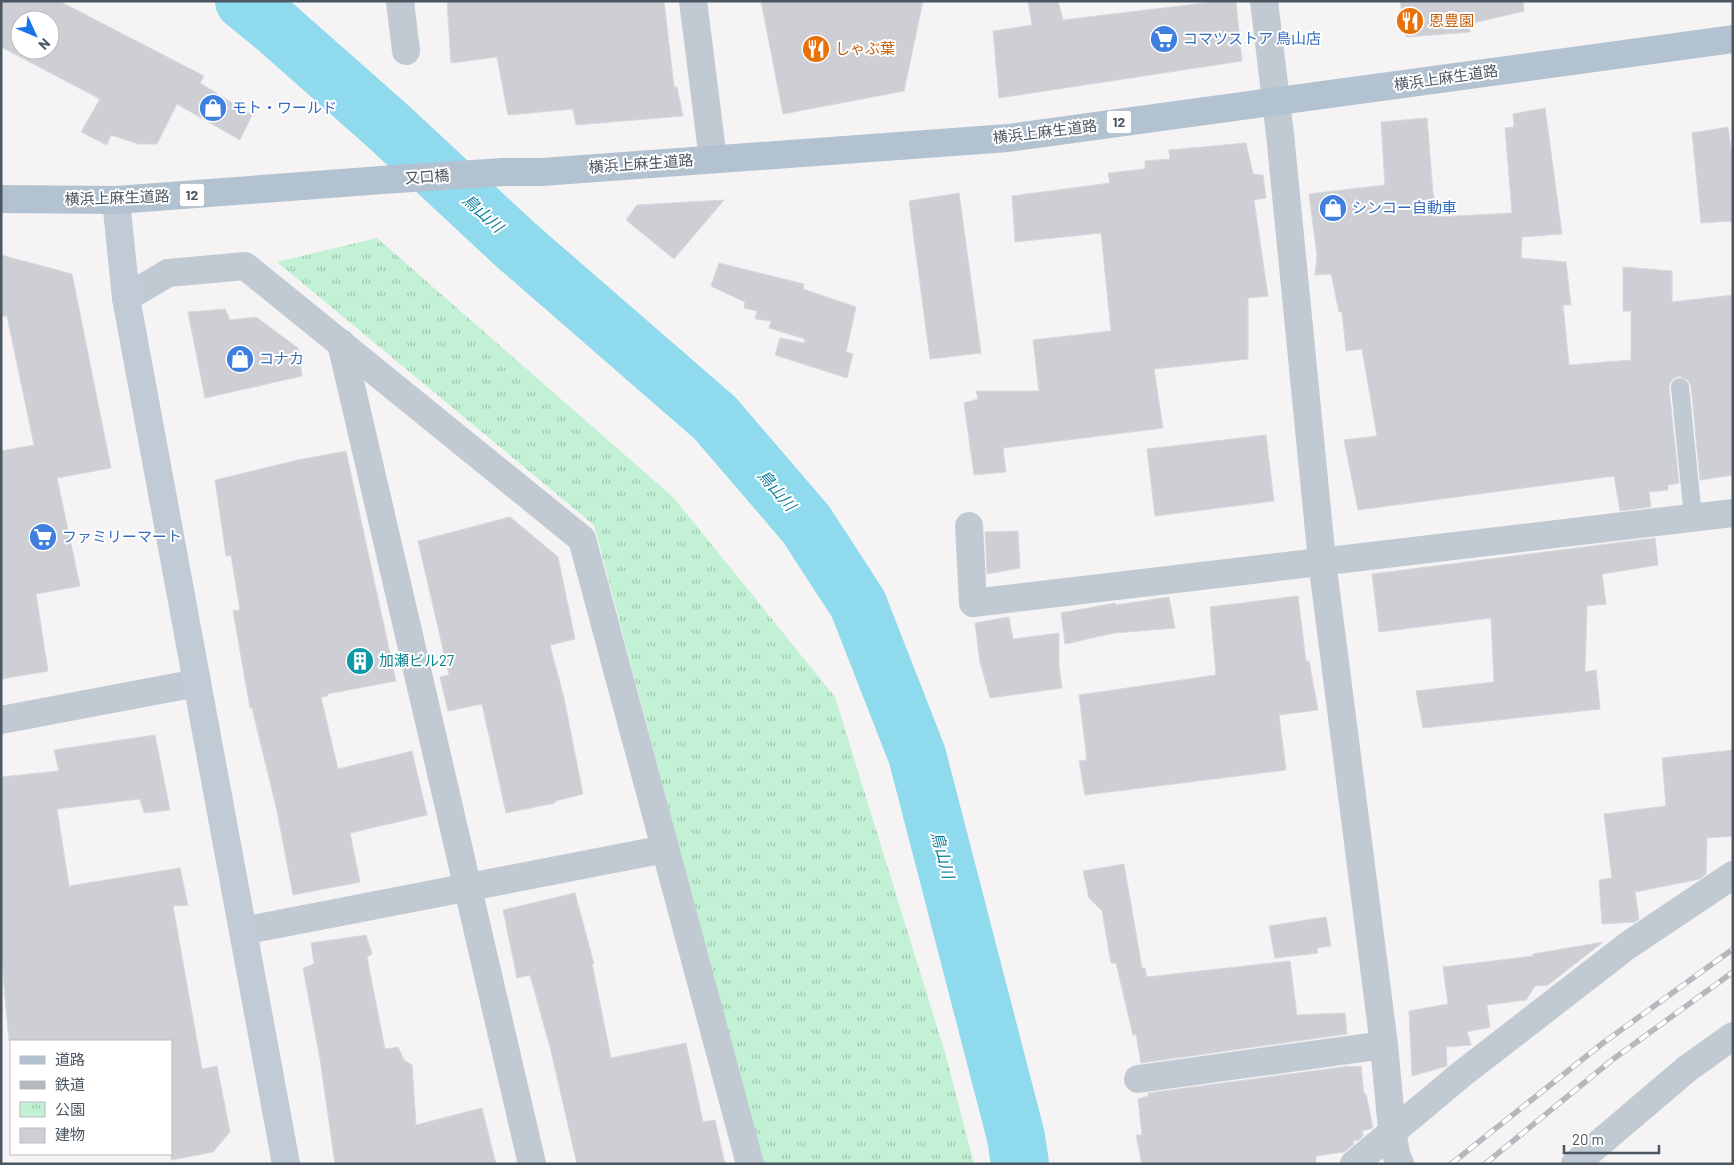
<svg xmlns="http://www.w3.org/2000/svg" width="1734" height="1165" viewBox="0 0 1734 1165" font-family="Barlow,'Noto Sans JP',sans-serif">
	<defs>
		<pattern id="park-tufts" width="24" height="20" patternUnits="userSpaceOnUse" patternTransform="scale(1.25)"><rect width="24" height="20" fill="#c3f1d5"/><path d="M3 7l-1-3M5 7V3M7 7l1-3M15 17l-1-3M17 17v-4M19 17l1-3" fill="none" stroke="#a0c6b0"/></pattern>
	</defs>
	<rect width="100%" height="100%" fill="#f5f3f3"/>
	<path fill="url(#park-tufts)" d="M 377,238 L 673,497 L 835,697 L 946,1056 L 974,1164 L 763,1164 L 594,525 L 277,262 Z"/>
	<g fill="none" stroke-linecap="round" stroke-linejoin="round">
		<path stroke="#90daee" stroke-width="58" d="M 244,1 L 277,28 L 389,127 L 517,246 L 715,418 L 806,524 L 858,604 L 917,755 L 1016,1137 L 1020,1164"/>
	</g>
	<g fill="#cdcfd5" stroke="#d7d9de" fill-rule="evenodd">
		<path d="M 1,1 L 59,1 L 204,76 L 200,83 L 252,115 L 240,140 L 177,104 L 157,144 L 138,144 L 111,135 L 107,145 L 81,132 L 100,99 L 1,47 ZM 20,20 L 50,20 L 50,50 L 20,50 Z"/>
		<path d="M 447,1 L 664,1 L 674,87 L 677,87 L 683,116 L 576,125 L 573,109 L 508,115 L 497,57 L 451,63 Z"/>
		<path d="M 761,1 L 923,1 L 904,91 L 783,114 Z"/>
		<path d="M 1028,1 L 1058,1 L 1063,20 L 1221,1 L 1236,1 L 1242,61 L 999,98 L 993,31 L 1032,25 Z"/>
		<path d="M 1400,1 L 1523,1 L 1524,11 L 1469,24 L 1470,32 L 1406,37 Z"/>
		<path d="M 1545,108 L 1562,234 L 1522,237 L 1521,258 L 1566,262 L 1571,305 L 1563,305 L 1569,365 L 1631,360 L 1631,311 L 1623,311 L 1623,267 L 1672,271 L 1672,302 L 1733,295 L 1733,475 L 1700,480 L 1691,386 L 1688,380 L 1679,376 L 1673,379 L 1670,383 L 1669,388 L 1679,483 L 1668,485 L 1668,490 L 1649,492 L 1651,507 L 1620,511 L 1614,476 L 1358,510 L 1344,440 L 1377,436 L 1362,349 L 1346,351 L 1342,312 L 1339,312 L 1331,274 L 1315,275 L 1317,255 L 1309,194 L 1385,185 L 1381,122 L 1427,118 L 1433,193 L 1438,217 L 1512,213 L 1505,128 L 1514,127 L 1513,114 Z"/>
		<path d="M 1728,127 L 1733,162 L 1733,221 L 1701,223 L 1692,133 Z"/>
		<path d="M 1246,143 L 1253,174 L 1263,175 L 1266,198 L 1254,200 L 1268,296 L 1248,298 L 1248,359 L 1154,369 L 1163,428 L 1003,448 L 1006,472 L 974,475 L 964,403 L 978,399 L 976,391 L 1039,391 L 1033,340 L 1111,331 L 1101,233 L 1015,242 L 1012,196 L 1110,183 L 1108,173 L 1145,169 L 1145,161 L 1170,159 L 1169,150 Z"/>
		<path d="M 959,193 L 981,353 L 930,359 L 909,201 Z"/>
		<path d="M 724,200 L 674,259 L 626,220 L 637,205 Z"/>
		<path d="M 1,255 L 72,274 L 111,468 L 57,478 L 80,586 L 36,594 L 48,671 L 1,679 L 1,451 L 34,445 L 7,316 L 1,316 Z"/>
		<path d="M 719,263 L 804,284 L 803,289 L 856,307 L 846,352 L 853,354 L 847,378 L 775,355 L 780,338 L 804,343 L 805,339 L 769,328 L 771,321 L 755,319 L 757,311 L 744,308 L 745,302 L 711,286 Z"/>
		<path d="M 225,309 L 230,320 L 256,317 L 298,348 L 302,376 L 205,398 L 188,312 Z"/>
		<path d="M 1266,435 L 1274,501 L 1155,516 L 1147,449 Z"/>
		<path d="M 346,451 L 396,681 L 327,694 L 328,696 L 321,697 L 338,769 L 412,751 L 427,815 L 350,833 L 360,882 L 293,895 L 277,811 L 252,708 L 250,708 L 233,611 L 240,610 L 231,555 L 226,556 L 215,480 L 298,460 Z"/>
		<path d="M 510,517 L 558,557 L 575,639 L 550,645 L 564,698 L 583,794 L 555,801 L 555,803 L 506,813 L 482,704 L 448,711 L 440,677 L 449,675 L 418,541 Z"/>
		<path d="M 1018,531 L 1020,568 L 987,574 L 985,532 Z"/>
		<path d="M 1655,538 L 1658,565 L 1602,574 L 1606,604 L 1587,606 L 1585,672 L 1596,670 L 1600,709 L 1423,728 L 1416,691 L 1494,682 L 1491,618 L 1379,632 L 1372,574 Z"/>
		<path d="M 1298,596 L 1306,661 L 1309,661 L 1318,710 L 1279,715 L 1286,770 L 1085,795 L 1079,761 L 1087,760 L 1079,695 L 1216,675 L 1210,607 Z"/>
		<path d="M 1169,597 L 1175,628 L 1114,633 L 1065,644 L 1061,613 L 1115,603 L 1116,605 Z"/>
		<path d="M 1009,617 L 1013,639 L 1059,633 L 1059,666 L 1062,688 L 990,698 L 980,662 L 975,623 Z"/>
		<path d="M 155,735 L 170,810 L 144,813 L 140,799 L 57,809 L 69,886 L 180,868 L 188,905 L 173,906 L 202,1069 L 217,1066 L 230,1132 L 213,1152 L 171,1160 L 171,1041 L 9,1041 L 1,953 L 1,777 L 59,771 L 54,750 Z"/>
		<path d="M 1733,750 L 1733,836 L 1707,838 L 1706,874 L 1700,879 L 1635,892 L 1639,919 L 1635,922 L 1602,924 L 1599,880 L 1612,878 L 1604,814 L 1666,806 L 1662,758 Z"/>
		<path d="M 1124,864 L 1142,968 L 1145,968 L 1147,977 L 1290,961 L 1297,1015 L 1345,1013 L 1347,1034 L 1141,1063 L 1136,1034 L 1133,1035 L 1116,963 L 1111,963 L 1102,911 L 1089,898 L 1083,871 Z"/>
		<path d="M 575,893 L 594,964 L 592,964 L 611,1058 L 686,1043 L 703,1122 L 715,1120 L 725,1164 L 577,1164 L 551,1051 L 530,975 L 517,978 L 503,910 Z"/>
		<path d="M 1326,917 L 1331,946 L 1317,948 L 1318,953 L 1275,958 L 1269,926 Z"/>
		<path d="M 366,935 L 372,954 L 367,957 L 385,1049 L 398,1047 L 404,1060 L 412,1065 L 416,1125 L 482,1108 L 496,1164 L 335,1164 L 320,1059 L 303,968 L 314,964 L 311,943 Z"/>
		<path d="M 1603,942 L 1548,985 L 1535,986 L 1526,1000 L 1487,1005 L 1490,1027 L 1467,1032 L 1471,1045 L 1446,1047 L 1447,1066 L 1412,1076 L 1409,1011 L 1448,1004 L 1443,967 L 1533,956 L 1533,954 Z"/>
		<path d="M 1350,1066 L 1350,1067 L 1361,1066 L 1364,1094 L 1366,1094 L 1373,1128 L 1362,1131 L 1363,1136 L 1359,1140 L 1353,1141 L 1354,1144 L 1344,1152 L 1316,1156 L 1316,1164 L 1142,1164 L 1136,1135 L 1142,1135 L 1138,1099 L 1148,1096 L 1148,1093 Z"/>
	</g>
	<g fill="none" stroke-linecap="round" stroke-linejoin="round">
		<path stroke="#c1cad2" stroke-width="18" d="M 1680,387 L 1693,517"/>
		<g stroke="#c1cad2" stroke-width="28">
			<path d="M 400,1 L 406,51"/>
			<path d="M 693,1 L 713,159"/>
			<path d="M 1264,1 L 1280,134 L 1322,561 L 1384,1045 L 1392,1130 L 1396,1154 L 1400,1164"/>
			<path d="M 126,298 L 168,273 L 245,266 L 582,539 L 750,1164"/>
			<path d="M 341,343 L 532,1164"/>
			<path d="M 969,526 L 973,603 L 1733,513"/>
			<path d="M 1,720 L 197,683"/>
			<path d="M 243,931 L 665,849"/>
			<path d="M 1138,1079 L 1384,1045"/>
			<path d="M 1354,1164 L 1463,1073 L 1627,946 L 1733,875"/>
			<path d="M 1575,1164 L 1688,1068 L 1733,1036"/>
		</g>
		<path stroke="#c1cbd6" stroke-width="28" d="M 116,200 L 126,298 L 286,1164"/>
		<path stroke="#b3c2d1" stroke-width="28" d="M 1,199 L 116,200 L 382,180 L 503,172 L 542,172 L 1008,138 L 1733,39"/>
		<defs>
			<g id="rail">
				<path d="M 1451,1164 L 1603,1043 L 1733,949"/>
				<path d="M 1485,1164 L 1612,1060 L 1733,972"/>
			</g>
		</defs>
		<use href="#rail" stroke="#b5b8bd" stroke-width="5.5"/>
		<use href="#rail" stroke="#fff" stroke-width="4" stroke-dasharray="11" stroke-linecap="butt"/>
	</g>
	<defs>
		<symbol id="restaurant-disc" viewBox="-11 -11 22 22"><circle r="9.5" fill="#e8710a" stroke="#fff"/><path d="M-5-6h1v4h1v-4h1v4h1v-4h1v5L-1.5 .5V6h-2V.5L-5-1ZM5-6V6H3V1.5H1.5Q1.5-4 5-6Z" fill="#fff"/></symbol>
		<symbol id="supermarket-disc" viewBox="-11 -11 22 22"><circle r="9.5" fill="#3f7fe0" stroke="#fff"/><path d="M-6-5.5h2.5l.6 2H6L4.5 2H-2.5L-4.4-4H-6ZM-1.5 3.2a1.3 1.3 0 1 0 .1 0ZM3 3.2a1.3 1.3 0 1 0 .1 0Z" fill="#fff"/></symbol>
		<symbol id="shop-disc" viewBox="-11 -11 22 22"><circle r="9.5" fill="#3f7fe0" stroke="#fff"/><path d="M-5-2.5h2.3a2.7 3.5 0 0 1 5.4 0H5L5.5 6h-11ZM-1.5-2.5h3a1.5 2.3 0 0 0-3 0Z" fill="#fff"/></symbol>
		<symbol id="building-disc" viewBox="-11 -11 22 22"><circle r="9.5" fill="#0f9aa8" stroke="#fff"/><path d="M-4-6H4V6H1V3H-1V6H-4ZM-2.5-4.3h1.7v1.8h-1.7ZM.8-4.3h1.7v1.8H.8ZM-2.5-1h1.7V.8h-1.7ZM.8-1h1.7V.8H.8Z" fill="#fff"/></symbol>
	</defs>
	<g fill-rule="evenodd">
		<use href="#restaurant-disc" x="1394" y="5" width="32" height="32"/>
		<use href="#supermarket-disc" x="1148" y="23" width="32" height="32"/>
		<use href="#restaurant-disc" x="800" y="33" width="32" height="32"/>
		<use href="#shop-disc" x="197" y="92" width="32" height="32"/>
		<use href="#shop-disc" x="1317" y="192" width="32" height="32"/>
		<use href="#shop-disc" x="224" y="343" width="32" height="32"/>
		<use href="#supermarket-disc" x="27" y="521" width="32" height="32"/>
		<use href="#building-disc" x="344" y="645" width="32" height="32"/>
	</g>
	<g text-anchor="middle" stroke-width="4" stroke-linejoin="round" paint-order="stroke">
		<g fill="#fff" stroke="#808990" stroke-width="1">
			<rect x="1106.5" y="110.5" width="25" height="23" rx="4"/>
			<rect x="179.5" y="183.5" width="25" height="23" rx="4"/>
		</g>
		<g font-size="14" font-weight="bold" fill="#4a5661">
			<text x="1119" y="127">12</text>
			<text x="192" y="200">12</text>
		</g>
		<g font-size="15" fill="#c56008" stroke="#fff" text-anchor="start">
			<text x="1429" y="26">恩豊園</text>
			<text x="835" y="54">しゃぶ葉</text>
		</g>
		<g font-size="15" fill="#366cbe" stroke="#fff" text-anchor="start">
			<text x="1183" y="44">コマツストア 鳥山店</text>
			<text x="232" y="113">モト・ワールド</text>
			<text x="1352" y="213">シンコー自動車</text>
			<text x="259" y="364">コナカ</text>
			<text x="62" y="542">ファミリーマート</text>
		</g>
		<g font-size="15" fill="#4a5661" stroke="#fff">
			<text transform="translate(1446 78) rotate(-8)" y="5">横浜上麻生道路</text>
			<text transform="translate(1045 132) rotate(-7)" y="5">横浜上麻生道路</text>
			<text transform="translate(641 164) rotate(-4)" y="5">横浜上麻生道路</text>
			<text transform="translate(427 177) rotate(-4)" y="5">又口橋</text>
			<text transform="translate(117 198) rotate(-2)" y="5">横浜上麻生道路</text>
		</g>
		<g font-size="15" fill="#0d838f" stroke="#fff" text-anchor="start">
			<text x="379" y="666">加瀬ビル27</text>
		</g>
		<g font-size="16" font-style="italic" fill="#0c7c9b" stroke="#fff">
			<text transform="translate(483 213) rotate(42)" y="6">鳥山川</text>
			<text transform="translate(777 490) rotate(49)" y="6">鳥山川</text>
			<text transform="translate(943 855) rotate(75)" y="6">鳥山川</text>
		</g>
	</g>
	<rect width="1734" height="1165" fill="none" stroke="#4a5661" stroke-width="5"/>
	<rect x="10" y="1040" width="162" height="115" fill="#ffffff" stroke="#b7bbc0"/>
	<rect x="20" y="1056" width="25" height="8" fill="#b3c2d1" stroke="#b7bbc0"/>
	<text x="55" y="1065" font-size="15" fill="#4a5661">道路</text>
	<rect x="20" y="1081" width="25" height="8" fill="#b5b8bd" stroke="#b7bbc0"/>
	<text x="55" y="1090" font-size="15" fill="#4a5661">鉄道</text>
	<rect x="20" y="1102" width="25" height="15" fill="url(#park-tufts)" stroke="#b7bbc0"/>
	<text x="55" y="1115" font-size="15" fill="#4a5661">公園</text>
	<rect x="20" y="1128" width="25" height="15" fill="#cdcfd5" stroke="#b7bbc0"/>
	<text x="55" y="1140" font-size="15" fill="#4a5661">建物</text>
	<g transform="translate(35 35) rotate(134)"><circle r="24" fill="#ffffff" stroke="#b7bbc0"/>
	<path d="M0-4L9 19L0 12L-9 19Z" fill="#1a73e8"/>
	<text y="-8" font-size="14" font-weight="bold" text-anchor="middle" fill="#4a5661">N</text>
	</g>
	<path d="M1564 1145v8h95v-8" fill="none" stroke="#4a5661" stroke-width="2.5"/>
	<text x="1572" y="1145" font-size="15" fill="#4a5661" stroke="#ffffff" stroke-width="4" paint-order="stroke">20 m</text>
</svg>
